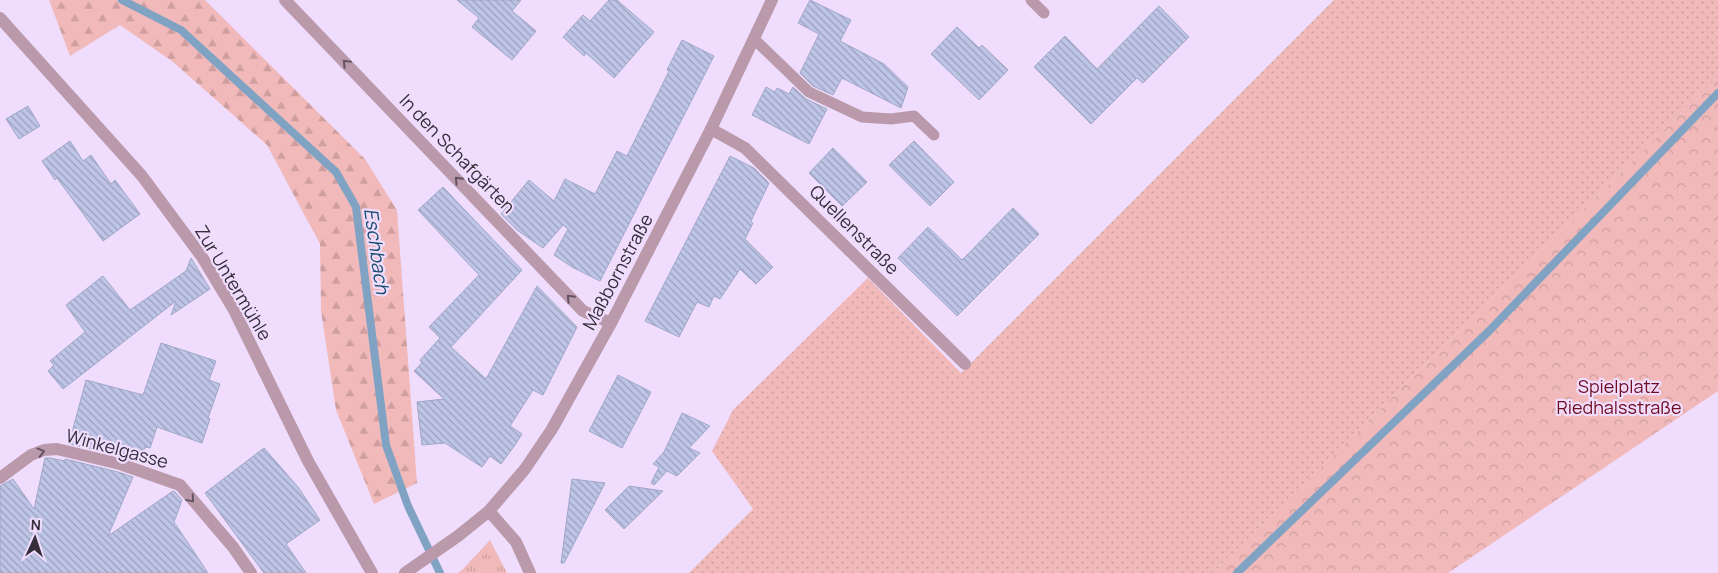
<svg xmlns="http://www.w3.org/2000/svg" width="1718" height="573" viewBox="0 0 1718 573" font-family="Manrope,sans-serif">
	<defs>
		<pattern id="grass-tufts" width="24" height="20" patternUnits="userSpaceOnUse" patternTransform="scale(1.25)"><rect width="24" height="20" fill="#f1b9b9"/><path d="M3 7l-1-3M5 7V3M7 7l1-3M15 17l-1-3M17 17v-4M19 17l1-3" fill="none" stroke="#cf9fa0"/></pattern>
		<pattern id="forest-firs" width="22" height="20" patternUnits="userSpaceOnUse" patternTransform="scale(1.25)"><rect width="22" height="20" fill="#f1b9b9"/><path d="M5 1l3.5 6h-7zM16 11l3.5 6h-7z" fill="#cf9fa0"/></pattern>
		<pattern id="park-crowns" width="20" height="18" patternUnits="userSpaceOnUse" patternTransform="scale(1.25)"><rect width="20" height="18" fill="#f1b9b9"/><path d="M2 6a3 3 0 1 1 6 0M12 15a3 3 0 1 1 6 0" fill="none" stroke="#cf9fa0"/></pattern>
		<pattern id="garden-dots" width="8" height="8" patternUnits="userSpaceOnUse" patternTransform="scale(1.25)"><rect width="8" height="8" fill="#f1b9b9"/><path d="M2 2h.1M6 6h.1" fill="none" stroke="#cf9fa0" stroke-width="1.8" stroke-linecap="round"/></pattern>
		<pattern id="building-back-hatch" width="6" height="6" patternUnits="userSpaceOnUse" patternTransform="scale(1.25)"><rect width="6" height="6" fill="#bec5e7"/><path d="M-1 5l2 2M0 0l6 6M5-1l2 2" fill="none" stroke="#9ba0bc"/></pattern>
	</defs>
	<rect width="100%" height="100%" fill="#f0ddfe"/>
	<path fill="url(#grass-tufts)" d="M 490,540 L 507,573 L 458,573 L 462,570 Z"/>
	<path fill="url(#forest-firs)" d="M 49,0 L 205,0 L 365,159 L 397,210 L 417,483 L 374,504 L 336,410 L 321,311 L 320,244 L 267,145 L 173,62 L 120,25 L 70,56 Z"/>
	<path fill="url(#park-crowns)" d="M 1718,77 L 1718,391 L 1448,573 L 1213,573 Z"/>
	<path fill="url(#garden-dots)" d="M 1334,0 L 1718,0 L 1718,77 L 1213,573 L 689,573 L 753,509 L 712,451 L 733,410 L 868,278 L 961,373 Z"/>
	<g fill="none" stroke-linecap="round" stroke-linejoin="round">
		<g stroke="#80a3c4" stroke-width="8">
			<path d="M 122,0 L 181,30 L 336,172 L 356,207 L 386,445 L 408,506 L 440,573"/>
			<path d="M 1237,573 L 1489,331 L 1718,93"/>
		</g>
	</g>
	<g fill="url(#building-back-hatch)" stroke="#a1a7c8">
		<path d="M 457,0 L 521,0 L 512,11 L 536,31 L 512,60 L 472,27 L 479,18 Z"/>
		<path d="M 609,0 L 617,0 L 654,32 L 614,78 L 586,53 L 584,56 L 563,37 L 583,15 L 590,21 Z"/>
		<path d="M 810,0 L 851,20 L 840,41 L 884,64 L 908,87 L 901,108 L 842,78 L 833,95 L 813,86 L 800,73 L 819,34 L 798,23 Z"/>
		<path d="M 1159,6 L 1189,37 L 1143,83 L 1137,78 L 1091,124 L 1034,67 L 1065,36 L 1097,69 Z"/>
		<path d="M 957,27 L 979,48 L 982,45 L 1008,70 L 979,100 L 931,54 Z"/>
		<path d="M 682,40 L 714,56 L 600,281 L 572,267 L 554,255 L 568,229 L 563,225 L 543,248 L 517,230 L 501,214 L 529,180 L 554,201 L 565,179 L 595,194 L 617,151 L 627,156 L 669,71 L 667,70 Z"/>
		<path d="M 766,87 L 775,92 L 777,88 L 789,94 L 793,87 L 806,99 L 827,109 L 809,144 L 752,115 Z"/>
		<path d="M 28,106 L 40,126 L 19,139 L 6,119 Z"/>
		<path d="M 70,141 L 83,161 L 91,155 L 111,184 L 115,180 L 140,214 L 103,241 L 57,178 L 55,180 L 42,161 Z"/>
		<path d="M 914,141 L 954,182 L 930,206 L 889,165 Z"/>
		<path d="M 833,148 L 867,182 L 842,206 L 809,173 Z"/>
		<path d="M 730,156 L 754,168 L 769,183 L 751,221 L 753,223 L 745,239 L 773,267 L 756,284 L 740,269 L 720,299 L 714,296 L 709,307 L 697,302 L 679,337 L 645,321 Z"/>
		<path d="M 443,187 L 522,270 L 451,347 L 486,379 L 537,286 L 577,327 L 543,395 L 533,390 L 510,426 L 522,434 L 515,445 L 501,464 L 490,456 L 482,467 L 445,443 L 422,445 L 417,402 L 444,399 L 414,371 L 422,363 L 420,360 L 440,338 L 429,327 L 479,275 L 418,210 Z"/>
		<path d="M 1013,208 L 1039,234 L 957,316 L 898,258 L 928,227 L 962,260 Z"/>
		<path d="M 191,258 L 210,289 L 171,315 L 176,301 L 63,389 L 48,371 L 54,365 L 50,361 L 85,332 L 66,305 L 103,276 L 130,310 L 186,271 Z"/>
		<path d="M 161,343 L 216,361 L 209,380 L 220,384 L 208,418 L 210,419 L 202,443 L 157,427 L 150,448 L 145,447 L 139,462 L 122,456 L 69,444 L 86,380 L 143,395 Z"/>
		<path d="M 618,375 L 651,392 L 622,448 L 589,431 Z"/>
		<path d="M 682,413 L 710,426 L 689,448 L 700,453 L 677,476 L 667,471 L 654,485 L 651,483 L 659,467 L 653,464 L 664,452 Z"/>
		<path d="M 264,448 L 298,487 L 320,520 L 286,544 L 306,573 L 264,573 L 205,493 Z"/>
		<path d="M 45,458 L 50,458 L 65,461 L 65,459 L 118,472 L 133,477 L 108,536 L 173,491 L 175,492 L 182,500 L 174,522 L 208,573 L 0,573 L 0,486 L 13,479 L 34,509 Z"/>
		<path d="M 572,479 L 605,483 L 564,563 L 561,563 Z"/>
		<path d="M 629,486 L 663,491 L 624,529 L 605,510 Z"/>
	</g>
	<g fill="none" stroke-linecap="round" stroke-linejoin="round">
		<g stroke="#ba99ab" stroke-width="11">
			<path d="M 1031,0 L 1044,13"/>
			<path d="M 754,39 L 809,92 L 862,117 L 891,119 L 914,116 L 934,135"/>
		</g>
		<g stroke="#ba99ab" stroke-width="12">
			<path d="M 285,0 L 583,311 L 611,323"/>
			<path d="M 0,18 L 142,176 L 202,257 L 234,310 L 308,461 L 372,573"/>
			<path d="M 711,129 L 745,148 L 965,364"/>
			<path d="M 0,478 L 31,455 L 44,450 L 57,449 L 120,464 L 180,485 L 233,547 L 251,573"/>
			<path d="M 489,511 L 516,542 L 530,573"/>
			<path d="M 405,573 L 458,536 L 489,511 L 525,469 L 552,429 L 611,323 L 711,129 L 772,0"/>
		</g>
	</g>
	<defs><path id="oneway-chevron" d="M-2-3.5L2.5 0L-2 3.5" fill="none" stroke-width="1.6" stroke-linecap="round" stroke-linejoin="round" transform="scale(1.25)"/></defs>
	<g stroke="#635362">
		<use href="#oneway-chevron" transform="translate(346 63) rotate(-134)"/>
		<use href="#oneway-chevron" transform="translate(458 180) rotate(-134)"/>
		<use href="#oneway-chevron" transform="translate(570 298) rotate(-134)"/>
		<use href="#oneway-chevron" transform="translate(41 452) rotate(-15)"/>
		<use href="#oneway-chevron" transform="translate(191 499) rotate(50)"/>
	</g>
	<g text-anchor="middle" stroke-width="4.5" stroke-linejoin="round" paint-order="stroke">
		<g font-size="18" fill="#342d3a" stroke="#f0ddfe">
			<text transform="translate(457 154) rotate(46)" y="6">In den Schafgärten</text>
			<text transform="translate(854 230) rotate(45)" y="6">Quellenstraße</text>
			<text transform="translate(618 272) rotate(-62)" y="6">Maßbornstraße</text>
			<text transform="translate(233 283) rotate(59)" y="6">Zur Untermühle</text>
			<text transform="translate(117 449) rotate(15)" y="6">Winkelgasse</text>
		</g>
		<g font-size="18" fill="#6f0c1e" stroke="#f0ddfe">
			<text x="1619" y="393">Spielplatz<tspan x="1619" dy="21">Riedhalsstraße</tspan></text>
		</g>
		<g font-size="19" font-style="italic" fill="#1b4d6f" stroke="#f0ddfe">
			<text transform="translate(377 251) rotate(82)" y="7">Eschbach</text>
		</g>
	</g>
	<g transform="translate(35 538) rotate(3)" stroke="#f0ddfe" stroke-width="4" paint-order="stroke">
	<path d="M0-4L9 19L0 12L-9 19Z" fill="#342d3a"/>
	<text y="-8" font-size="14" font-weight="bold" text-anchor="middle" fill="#342d3a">N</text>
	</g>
</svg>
